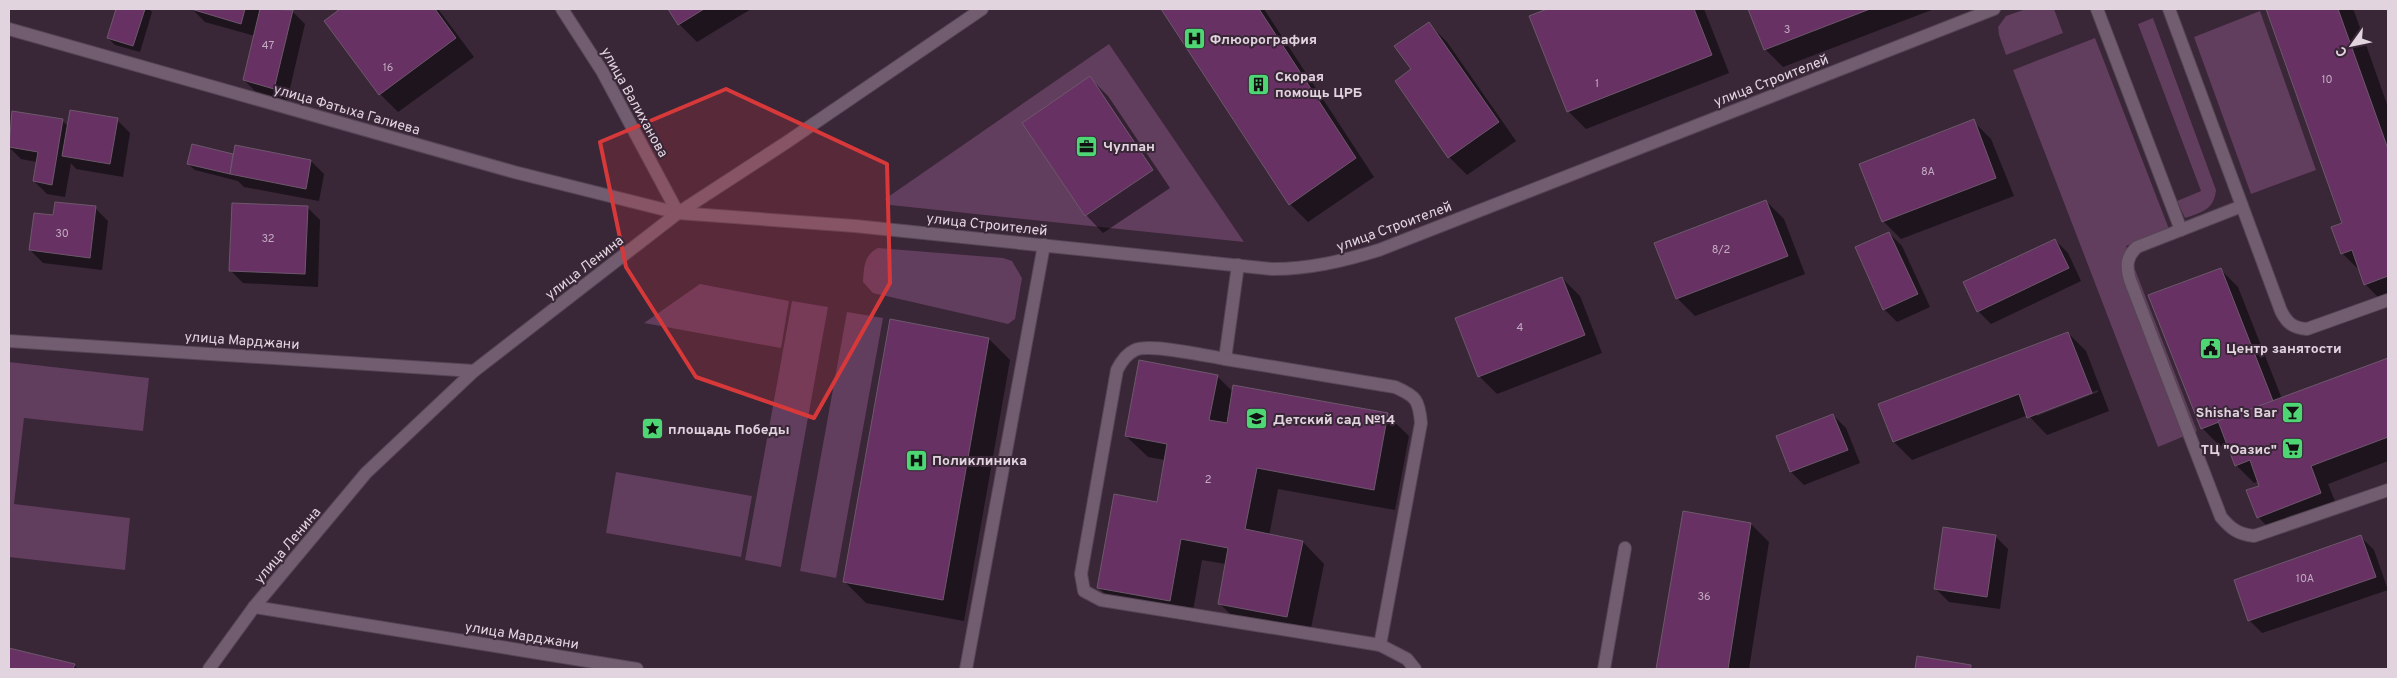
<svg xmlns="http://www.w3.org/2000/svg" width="2397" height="678" viewBox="0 0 2397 678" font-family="Overpass,sans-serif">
	<rect width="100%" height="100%" fill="#392637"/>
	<g fill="#613d5e">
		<path d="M 2026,9 L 2054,9 L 2063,33 L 2006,55 L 1999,35 L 1998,27 L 2006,16 Z"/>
		<path d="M 2260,11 L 2316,170 L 2251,194 L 2194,37 Z"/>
		<path d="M 2153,18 L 2216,190 C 2214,210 2202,212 2185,218 L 2177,201 L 2201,191 L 2138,24 Z"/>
		<path d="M 2095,38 L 2169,229 L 2126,246 L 2197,431 L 2158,447 L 2013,70 Z"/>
		<path d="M 1109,44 L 1244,242 L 890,205 L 885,199 Z"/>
		<path d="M 878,248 L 1003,258 L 1012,261 L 1022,278 L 1015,319 L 1008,324 L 873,293 L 863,282 C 864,267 864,255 878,248 Z"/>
		<path d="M 700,284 L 789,301 L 781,348 L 644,323 Z"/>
		<path d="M 792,301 L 828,307 L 781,567 L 745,560 Z"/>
		<path d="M 847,312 L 883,318 L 836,578 L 800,571 Z"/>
		<path d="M 9,362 L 149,378 L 143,431 L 24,418 L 14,504 L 130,518 L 125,570 L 9,557 Z"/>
		<path d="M 616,472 L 752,496 L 741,557 L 606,533 Z"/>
	</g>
	<g fill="#0007" fill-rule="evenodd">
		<path d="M 117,9 L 149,9 L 152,12 L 140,52 L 115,45 L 108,38 Z"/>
		<path d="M 192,9 L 283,9 L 292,11 L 305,24 L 287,101 L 257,93 L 244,80 L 255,36 L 205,22 Z"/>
		<path d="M 342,9 L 438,9 L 474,57 L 398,112 L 380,94 L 326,21 Z"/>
		<path d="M 670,9 L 751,9 L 697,42 L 679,24 Z"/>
		<path d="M 1163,9 L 1264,9 L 1374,177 L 1308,222 L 1290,204 Z"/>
		<path d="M 1550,9 L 1704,9 L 1729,73 L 1586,129 L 1568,111 L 1531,16 Z"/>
		<path d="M 1750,9 L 1934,9 L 1783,67 L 1765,49 Z"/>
		<path d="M 2267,9 L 2352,9 L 2354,11 L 2388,107 L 2388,307 L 2365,284 L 2361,272 L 2342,253 L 2344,224 Z"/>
		<path d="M 1429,24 L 1447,42 L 1516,141 L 1467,175 L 1449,157 L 1413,70 Z"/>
		<path d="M 1090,78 L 1108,96 L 1170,188 L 1103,233 L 1086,215 Z"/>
		<path d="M 13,112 L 62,121 L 68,126 L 117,120 L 130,133 L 123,177 L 76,169 L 71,163 L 65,197 L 47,194 L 34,181 L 37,162 L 21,159 L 9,147 Z"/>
		<path d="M 1973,121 L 1991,139 L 2014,196 L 1901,239 L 1883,221 Z"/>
		<path d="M 233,156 L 311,161 L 324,174 L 319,201 L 244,187 L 238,181 L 195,170 L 188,164 Z"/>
		<path d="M 1766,201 L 1784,219 L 1805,274 L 1695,316 L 1677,298 Z"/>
		<path d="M 307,207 L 320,220 L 318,287 L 243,283 L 230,270 Z"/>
		<path d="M 95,208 L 108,221 L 102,270 L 43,263 L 30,250 L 54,216 Z"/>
		<path d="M 1889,233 L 1902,246 L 1930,307 L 1897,322 L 1884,309 Z"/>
		<path d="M 2055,240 L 2068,253 L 2081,281 L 1991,324 L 1978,311 Z"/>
		<path d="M 2220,269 L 2238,287 L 2282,399 L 2388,359 L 2388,461 L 2328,484 L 2339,511 L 2276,535 L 2258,517 L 2261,486 L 2259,481 L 2254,483 L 2236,465 L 2228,443 L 2220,446 L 2202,428 Z"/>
		<path d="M 1562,278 L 1580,296 L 1602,353 L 1497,394 L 1479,376 Z"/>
		<path d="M 2068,333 L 2086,351 L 2109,411 L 2047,435 L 2028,415 L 1912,460 L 1894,442 L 1880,405 ZM 2098,390 L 2098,392 L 2037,416 L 2037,413 Z"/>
		<path d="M 989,339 L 1010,360 L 964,621 L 866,603 L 845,582 Z"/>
		<path d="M 1217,376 L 1233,392 L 1387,415 L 1409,436 L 1395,510 L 1278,489 L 1269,536 L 1303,542 L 1324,564 L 1309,638 L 1241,625 L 1219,603 L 1226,564 L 1202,560 L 1191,622 L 1120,609 L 1099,588 L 1158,503 L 1165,460 L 1148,457 L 1126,436 Z"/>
		<path d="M 1833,415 L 1846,428 L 1860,463 L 1804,485 L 1791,472 L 1777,437 Z"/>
		<path d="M 1684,512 L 1751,524 L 1769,542 L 1749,669 L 1657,669 Z"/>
		<path d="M 1995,536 L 2008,549 L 2000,609 L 1949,602 L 1936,589 Z"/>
		<path d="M 2361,537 L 2374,550 L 2388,590 L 2262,633 L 2249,620 Z"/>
		<path d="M 9,649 L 74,665 L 78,669 L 9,669 Z"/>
		<path d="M 1918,658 L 1971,666 L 1974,669 L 1916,669 Z"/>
	</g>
	<g fill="#673164" stroke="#6d586b">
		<path d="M 116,9 L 145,9 L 133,46 L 107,38 Z"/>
		<path d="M 191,9 L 245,9 L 241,24 Z"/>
		<path d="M 260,9 L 293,10 L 274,89 L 243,80 Z"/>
		<path d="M 340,9 L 435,9 L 456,38 L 379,95 L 324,21 Z"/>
		<path d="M 668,9 L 704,9 L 678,25 Z"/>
		<path d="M 1161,9 L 1259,9 L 1356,158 L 1289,205 Z"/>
		<path d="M 1547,9 L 1694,9 L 1712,55 L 1567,112 L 1529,16 Z"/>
		<path d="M 1748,9 L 1870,9 L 1764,50 Z"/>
		<path d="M 2266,9 L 2338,9 L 2388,149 L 2388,276 L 2364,285 L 2352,250 L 2341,254 L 2331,227 L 2342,223 Z"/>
		<path d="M 1429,22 L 1499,122 L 1448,158 L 1395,81 L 1411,69 L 1394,46 Z"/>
		<path d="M 1090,76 L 1153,170 L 1085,216 L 1022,123 Z"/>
		<path d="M 70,110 L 118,118 L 110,164 L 62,156 Z"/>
		<path d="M 12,111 L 63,119 L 52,185 L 33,181 L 38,152 L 9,147 Z"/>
		<path d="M 1974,119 L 1996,178 L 1882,222 L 1859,164 Z"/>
		<path d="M 192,144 L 233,154 L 230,174 L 187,164 Z"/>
		<path d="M 235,145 L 311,160 L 306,189 L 230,174 Z"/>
		<path d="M 1766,200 L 1788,256 L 1676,299 L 1654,243 Z"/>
		<path d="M 55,202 L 96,206 L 90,258 L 29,250 L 34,213 L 53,215 Z"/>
		<path d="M 232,203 L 308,206 L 305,274 L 229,271 Z"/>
		<path d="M 1889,232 L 1918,294 L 1883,310 L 1855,247 Z"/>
		<path d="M 2055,239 L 2069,268 L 1977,312 L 1963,282 Z"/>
		<path d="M 2221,268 L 2273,401 L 2201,429 L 2148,295 Z"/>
		<path d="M 1562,277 L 1585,335 L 1478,377 L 1455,318 Z"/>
		<path d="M 890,319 L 989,338 L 943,600 L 843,582 Z"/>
		<path d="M 2068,332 L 2092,393 L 2027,418 L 2019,394 L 1893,442 L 1878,404 Z"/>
		<path d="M 2388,358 L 2388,437 L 2311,466 L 2321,493 L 2257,518 L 2246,490 L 2259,486 L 2250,460 L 2235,466 L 2218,421 Z"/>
		<path d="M 1139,360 L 1218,375 L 1209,420 L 1227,423 L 1233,385 L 1388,413 L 1374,490 L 1257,468 L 1245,529 L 1303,541 L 1287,617 L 1218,604 L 1228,548 L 1181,539 L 1170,601 L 1097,588 L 1114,494 L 1157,502 L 1167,444 L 1125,436 Z"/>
		<path d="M 1833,414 L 1848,450 L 1790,472 L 1776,436 Z"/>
		<path d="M 1683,511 L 1751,523 L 1728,669 L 1656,669 Z"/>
		<path d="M 1943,527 L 1996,535 L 1987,597 L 1934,589 Z"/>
		<path d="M 2361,535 L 2376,577 L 2248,621 L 2234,580 Z"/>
		<path d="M 9,648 L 75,664 L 73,669 L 9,669 Z"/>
		<path d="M 1917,656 L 1971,665 L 1971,669 L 1915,669 Z"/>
	</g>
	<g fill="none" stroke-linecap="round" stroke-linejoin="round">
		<defs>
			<g id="service">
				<path d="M 2097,9 L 2181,230"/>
				<path d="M 2169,9 L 2281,311 C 2287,323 2293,328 2307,329 L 2388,300"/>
				<path d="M 2242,206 L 2137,247 C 2126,257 2126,266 2130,280 L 2221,517 C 2231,529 2238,534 2254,536 L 2388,490"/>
				<path d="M 1238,265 L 1225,359 L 1395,387 C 1416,396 1419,400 1421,423 L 1380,645 L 1407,659 L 1415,669"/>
				<path d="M 1225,359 C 1207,356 1149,343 1135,350 C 1126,354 1121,362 1117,370 L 1081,574 L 1084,591 L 1101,600 L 1380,645"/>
				<path d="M 966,669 L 1044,245"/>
				<path d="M 1604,669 L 1625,548"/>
			</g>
			<g id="minor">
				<path d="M 562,9 L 602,71 L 678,213"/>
				<path d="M 9,29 L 514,172 L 678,213 L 855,226 L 1272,269 C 1310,269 1343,261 1379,250 L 1994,9"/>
				<path d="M 9,341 L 474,371"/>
				<path d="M 254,607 L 637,669"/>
			</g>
			<path id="secondary" d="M 209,669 L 254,607 L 366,473 L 474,371 L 678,213 L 787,142 L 982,9"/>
		</defs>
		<use href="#service" stroke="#554554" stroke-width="14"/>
		<use href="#minor" stroke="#554554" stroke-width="14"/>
		<use href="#secondary" stroke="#554554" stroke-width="14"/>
		<use href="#service" stroke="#725c70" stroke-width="12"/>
		<use href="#minor" stroke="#725c70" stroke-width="12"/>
		<use href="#secondary" stroke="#725c70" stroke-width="12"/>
	</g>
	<path fill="#d7393a" fill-opacity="0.2" stroke="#d7393a" stroke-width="4" stroke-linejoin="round" d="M 726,89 L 887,164 L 890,283 L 814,418 L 696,377 L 626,267 L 600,142 Z"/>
	<defs>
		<symbol id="hospital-square" viewBox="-11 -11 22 22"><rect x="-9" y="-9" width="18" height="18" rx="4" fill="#4ed675" stroke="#392637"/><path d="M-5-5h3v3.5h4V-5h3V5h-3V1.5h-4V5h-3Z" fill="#111"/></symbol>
		<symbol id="building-square" viewBox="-11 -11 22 22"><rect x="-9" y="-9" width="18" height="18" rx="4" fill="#4ed675" stroke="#392637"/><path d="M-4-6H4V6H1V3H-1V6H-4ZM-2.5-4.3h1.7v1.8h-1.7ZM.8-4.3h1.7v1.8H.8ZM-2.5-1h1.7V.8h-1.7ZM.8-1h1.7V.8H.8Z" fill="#111"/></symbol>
		<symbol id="office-square" viewBox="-11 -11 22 22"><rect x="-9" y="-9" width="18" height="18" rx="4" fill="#4ed675" stroke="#392637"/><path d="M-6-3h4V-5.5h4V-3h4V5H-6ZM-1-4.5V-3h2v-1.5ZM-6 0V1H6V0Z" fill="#111"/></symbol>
		<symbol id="civic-square" viewBox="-11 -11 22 22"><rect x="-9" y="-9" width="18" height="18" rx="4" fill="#4ed675" stroke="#392637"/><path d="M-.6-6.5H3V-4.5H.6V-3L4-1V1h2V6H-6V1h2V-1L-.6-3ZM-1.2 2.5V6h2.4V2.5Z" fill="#111"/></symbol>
		<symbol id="bar-square" viewBox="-11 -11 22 22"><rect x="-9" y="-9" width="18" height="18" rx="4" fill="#4ed675" stroke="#392637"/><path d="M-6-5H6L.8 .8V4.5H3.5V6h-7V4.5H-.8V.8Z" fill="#111"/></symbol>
		<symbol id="school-square" viewBox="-11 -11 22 22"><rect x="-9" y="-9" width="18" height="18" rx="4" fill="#4ed675" stroke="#392637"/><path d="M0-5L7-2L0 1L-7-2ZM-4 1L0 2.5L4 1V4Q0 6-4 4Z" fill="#111"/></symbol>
		<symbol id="sight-square" viewBox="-11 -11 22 22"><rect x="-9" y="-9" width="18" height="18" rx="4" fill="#4ed675" stroke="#392637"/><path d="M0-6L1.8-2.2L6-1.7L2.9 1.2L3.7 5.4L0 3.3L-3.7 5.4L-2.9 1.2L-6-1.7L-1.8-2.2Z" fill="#111"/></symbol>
		<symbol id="supermarket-square" viewBox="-11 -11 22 22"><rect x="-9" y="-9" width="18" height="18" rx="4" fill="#4ed675" stroke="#392637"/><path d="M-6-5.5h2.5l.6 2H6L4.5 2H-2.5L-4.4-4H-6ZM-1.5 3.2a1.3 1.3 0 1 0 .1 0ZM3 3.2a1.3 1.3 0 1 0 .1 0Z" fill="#111"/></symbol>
	</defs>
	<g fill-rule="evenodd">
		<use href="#hospital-square" x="1182" y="26" width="25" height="25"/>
		<use href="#building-square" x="1246" y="72" width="25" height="25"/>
		<use href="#office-square" x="1074" y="134" width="25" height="25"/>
		<use href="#civic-square" x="2198" y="336" width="25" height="25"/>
		<use href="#bar-square" x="2280" y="400" width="25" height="25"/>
		<use href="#school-square" x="1244" y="406" width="25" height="25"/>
		<use href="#sight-square" x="640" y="416" width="25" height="25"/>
		<use href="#supermarket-square" x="2280" y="436" width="25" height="25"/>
		<use href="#hospital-square" x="904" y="448" width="25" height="25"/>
	</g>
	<g text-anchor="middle" stroke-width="4" stroke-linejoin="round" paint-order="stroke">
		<g font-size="11" fill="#c2abc0">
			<text x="1787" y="33">3</text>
			<text x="268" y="49">47</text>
			<text x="388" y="71">16</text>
			<text x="2327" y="83">10</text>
			<text x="1597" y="87">1</text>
			<text x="1928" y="175">8А</text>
			<text x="62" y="237">30</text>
			<text x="268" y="242">32</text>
			<text x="1721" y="253">8/2</text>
			<text x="1520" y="331">4</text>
			<text x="1208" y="483">2</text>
			<text x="2305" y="582">10А</text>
			<text x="1704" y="600">36</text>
		</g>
		<g font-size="14" font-weight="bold" fill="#e1d4df" stroke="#392637" text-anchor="start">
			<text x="1210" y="44">Флюорография</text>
			<text x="1275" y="81">Скорая<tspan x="1275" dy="16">помощь ЦРБ</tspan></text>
			<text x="1103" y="151">Чулпан</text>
			<text x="2226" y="353">Центр занятости</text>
			<text x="2277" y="417" text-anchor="end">Shisha's Bar</text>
			<text x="1273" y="424">Детский сад №14</text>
			<text x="668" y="434">площадь Победы</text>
			<text x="2277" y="454" text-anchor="end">ТЦ "Оазис"</text>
			<text x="932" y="465">Поликлиника</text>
		</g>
		<g font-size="14" fill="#e1d4df" stroke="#392637">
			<text transform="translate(1771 80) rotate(-21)" y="5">улица Строителей</text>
			<text transform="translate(635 102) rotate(61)" y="5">улица Валиханова</text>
			<text transform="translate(347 109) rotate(16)" y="5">улица Фатыха Галиева</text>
			<text transform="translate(987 224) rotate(6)" y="5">улица Строителей</text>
			<text transform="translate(1394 226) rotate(-20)" y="5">улица Строителей</text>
			<text transform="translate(584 267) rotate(-38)" y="5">улица Ленина</text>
			<text transform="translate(242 340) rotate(4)" y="5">улица Марджани</text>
			<text transform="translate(287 545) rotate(-50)" y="5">улица Ленина</text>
			<text transform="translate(522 635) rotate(9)" y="5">улица Марджани</text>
		</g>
	</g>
	<rect width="2397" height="678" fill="none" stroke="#e1d4df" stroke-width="20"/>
	<g transform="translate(2352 45) rotate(237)" stroke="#392637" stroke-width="4" paint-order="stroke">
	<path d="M0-4L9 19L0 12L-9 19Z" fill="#e1d4df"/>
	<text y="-8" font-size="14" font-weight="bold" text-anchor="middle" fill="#e1d4df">С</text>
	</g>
</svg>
